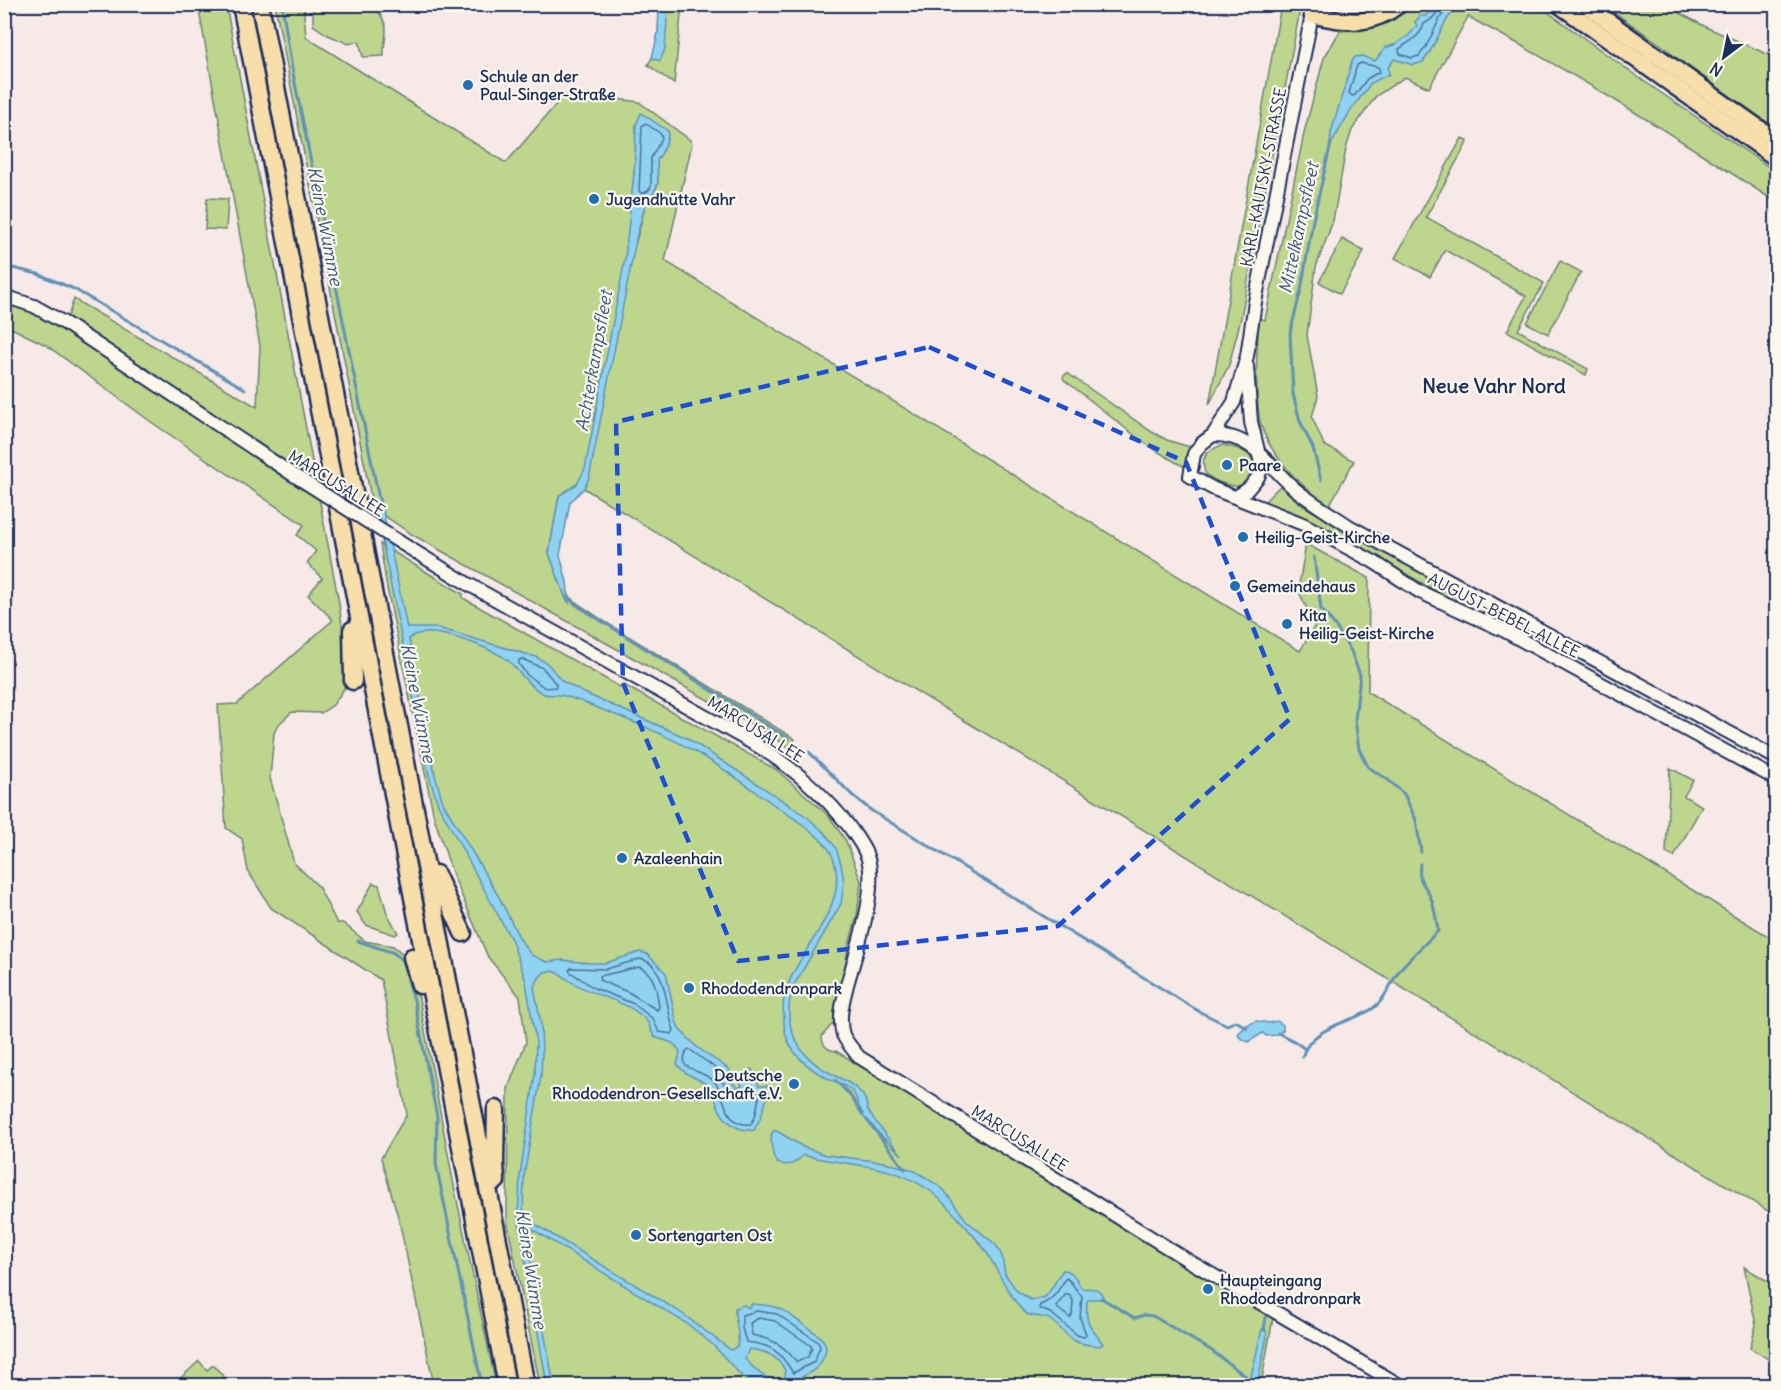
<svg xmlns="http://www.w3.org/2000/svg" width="1781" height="1390" viewBox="0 0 1781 1390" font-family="Delius,sans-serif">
	<rect width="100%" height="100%" fill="#f6e9e7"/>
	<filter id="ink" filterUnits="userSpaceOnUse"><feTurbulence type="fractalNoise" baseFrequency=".0167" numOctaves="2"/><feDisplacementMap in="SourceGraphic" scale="12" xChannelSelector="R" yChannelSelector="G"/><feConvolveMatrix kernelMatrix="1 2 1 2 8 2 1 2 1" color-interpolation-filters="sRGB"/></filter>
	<g filter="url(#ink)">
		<g fill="#bdd58c" stroke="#6c8275" stroke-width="1.5" fill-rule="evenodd">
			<path d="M 198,5 L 226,5 L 339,603 L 346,656 L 344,689 L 333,705 L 321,713 L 292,712 L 279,724 L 274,733 L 270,778 L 294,863 L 318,886 L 337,923 L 343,923 L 365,941 L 393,946 L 408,958 L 419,999 L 454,1186 L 496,1385 L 434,1385 L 399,1220 L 381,1158 L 407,1114 L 381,980 L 271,908 L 248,871 L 242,839 L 226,828 L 218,705 L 237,704 L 333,620 L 308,595 L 322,578 L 307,563 L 316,551 L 297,535 L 304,525 L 154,424 L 46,345 L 5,325 L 4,294 L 67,319 L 74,299 L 257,407 L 260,346 Z"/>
			<path d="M 275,5 L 307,5 L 304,13 L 306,37 L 506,163 L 564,95 L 588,95 L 639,102 L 690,140 L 692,144 L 665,261 L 1300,651 L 1315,625 L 1298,590 L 1306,544 L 1369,578 L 1368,692 L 1776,941 L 1776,1216 L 577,484 L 559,496 L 549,553 L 566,599 L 569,602 L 568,593 L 573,600 L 607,623 L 795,739 L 790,748 L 758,728 L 413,535 L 373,508 ZM 636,125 L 668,131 C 668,143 664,151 657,160 L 658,183 L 652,197 L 647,198 L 636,242 L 628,238 L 635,164 Z"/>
			<path d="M 313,5 L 372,5 C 378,10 387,23 386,31 C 386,40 383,45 384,56 L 363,57 L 359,41 L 349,44 L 328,35 L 313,25 Z"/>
			<path d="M 659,5 L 682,5 L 674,84 L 648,65 C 659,48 659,24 659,5 Z"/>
			<path d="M 1281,5 L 1301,5 L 1240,322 L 1229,365 L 1209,405 Z"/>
			<path d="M 1412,5 L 1538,5 L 1638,77 L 1776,172 L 1776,202 C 1676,137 1574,72 1468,17 L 1429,88 L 1405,77 L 1376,96 L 1352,130 L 1346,149 L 1333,221 L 1316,267 L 1307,335 L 1318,396 L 1312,417 L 1324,445 L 1354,461 L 1329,506 C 1302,488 1271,457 1261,425 C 1259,420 1259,413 1258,407 C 1255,377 1257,348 1259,318 L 1265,320 L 1305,129 L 1324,58 L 1340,31 C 1375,29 1384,28 1412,5 Z"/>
			<path d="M 1604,5 L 1665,5 L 1706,27 L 1776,58 L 1776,132 L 1688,70 L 1667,49 Z"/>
			<path d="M 1462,138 L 1468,141 L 1426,217 L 1544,283 L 1518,330 L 1588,369 L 1586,375 L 1507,331 L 1526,296 L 1445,250 L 1430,277 L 1395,258 Z"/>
			<path d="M 207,198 L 228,199 L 226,230 L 205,229 Z"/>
			<path d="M 1342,239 L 1364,251 L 1340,294 L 1319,282 Z"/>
			<path d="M 1560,261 L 1581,272 L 1548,334 L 1527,323 Z"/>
			<path d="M 1067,373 L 1152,432 L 1167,440 L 1193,448 L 1187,468 C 1141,446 1105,410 1064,380 L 1063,377 Z"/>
			<path d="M 1223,445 C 1238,448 1253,452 1257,469 C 1255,472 1252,478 1248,481 C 1236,492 1217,482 1206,475 C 1199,458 1206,450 1223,445 Z"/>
			<path d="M 1280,486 L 1303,506 L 1457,592 L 1460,595 L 1459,598 L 1453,601 L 1375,556 L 1309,522 L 1263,503 Z"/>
			<path d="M 380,544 L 463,594 L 463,598 L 620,687 L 622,684 L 777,770 L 829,816 L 846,841 L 861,881 L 857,916 L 848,949 L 836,1020 L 822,1036 C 822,1045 827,1050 836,1051 L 1273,1318 L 1261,1385 L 540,1385 L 507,1221 L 508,1088 L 526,1042 L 520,997 L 488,957 L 453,875 L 434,817 L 387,588 Z"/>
			<path d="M 1670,768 L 1693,780 L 1684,796 L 1702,806 L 1674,857 L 1666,853 Z"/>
			<path d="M 373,883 L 379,885 L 387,913 L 398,933 L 395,935 L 366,925 L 357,912 Z"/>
			<path d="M 1744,1267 L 1776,1286 L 1776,1364 L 1750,1348 L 1756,1325 Z"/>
			<path d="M 199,1361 L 207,1370 L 213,1365 L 232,1385 L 173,1385 Z"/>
		</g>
		<g fill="#90d2f2" stroke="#6191b7" stroke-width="1.5" fill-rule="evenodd">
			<path d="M 659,5 L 668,5 L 665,49 L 660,61 L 652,58 L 658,33 Z"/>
			<path d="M 1435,5 L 1458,5 L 1446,21 L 1431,50 L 1423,62 L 1413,65 L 1394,59 L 1388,68 L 1389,74 L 1371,83 L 1351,110 L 1330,146 L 1331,133 L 1352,61 L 1355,57 L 1362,56 L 1375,61 L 1385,48 L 1396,44 L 1409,35 L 1417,26 L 1415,22 L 1420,16 L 1426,16 Z"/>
			<path d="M 641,113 L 668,131 C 668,143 664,151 657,160 L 658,183 L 652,197 L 647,198 L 637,235 L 589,478 L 584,488 L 570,502 L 560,555 L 567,582 L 569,603 L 566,599 L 549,553 L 559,496 L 577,484 L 585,469 L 625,259 L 635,164 L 636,125 Z"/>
			<path d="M 380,506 L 383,510 L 407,628 L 438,628 L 536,657 L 547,663 L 562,681 L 582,692 L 687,738 L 788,804 L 807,817 L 825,833 L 836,848 L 841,864 L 844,882 L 841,904 L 793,987 C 781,1024 796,1055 830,1073 C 841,1079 857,1085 864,1097 C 867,1101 866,1106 868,1110 C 877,1126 891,1141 902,1155 C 890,1143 874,1131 864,1117 C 857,1109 859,1096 850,1089 C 844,1085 836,1082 829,1079 C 815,1072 800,1061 791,1047 C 787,1040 784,1030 784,1021 C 783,1012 782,1003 785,994 C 797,948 855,905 831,853 C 823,837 795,819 780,809 C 753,790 726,769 697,753 C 662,732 623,718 585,703 C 577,700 568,696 559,695 C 553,694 547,696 542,693 C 526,685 519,669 506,659 C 489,647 424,621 409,639 L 435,775 L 443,803 L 499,897 L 520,939 L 531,955 L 547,962 L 562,960 L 590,963 L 605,963 L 640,952 L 647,954 L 666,973 L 676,1021 L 680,1030 L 698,1048 L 730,1070 L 727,1078 L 738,1088 L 742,1086 L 740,1079 L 742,1073 L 752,1069 L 759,1086 L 768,1086 L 769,1092 L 760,1119 L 754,1130 C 735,1132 721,1118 716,1101 C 713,1095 714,1089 708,1085 C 697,1077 685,1076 677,1064 L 680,1053 C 674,1039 666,1042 655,1037 C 651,1032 650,1025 647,1021 C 626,998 591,997 567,979 C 561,974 553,969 545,972 C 540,974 537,982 534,987 L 541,1024 L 542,1054 L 541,1076 L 524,1176 L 523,1217 L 680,1312 L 731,1350 L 737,1346 C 741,1334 734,1320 735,1308 L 744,1305 L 749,1308 L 752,1304 C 761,1305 772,1305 780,1309 C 788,1312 793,1318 800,1322 C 816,1335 837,1340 819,1365 C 812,1375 799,1374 794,1385 L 750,1385 L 713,1345 L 689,1325 L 524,1224 L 554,1385 L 547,1385 L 518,1218 L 520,1176 L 535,1074 L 536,1043 L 526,982 L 512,941 L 438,804 L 429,776 L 383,546 L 378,510 ZM 749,1349 C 766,1351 776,1355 785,1370 L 785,1379 C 772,1387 754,1369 745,1359 Z"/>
			<path d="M 1256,1021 L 1269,1023 L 1277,1021 L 1283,1025 L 1283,1030 L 1276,1035 L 1266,1036 L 1263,1033 L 1248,1042 L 1240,1038 L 1238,1034 L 1247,1025 Z"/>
			<path d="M 773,1131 L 777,1131 L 803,1147 L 826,1155 L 884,1162 L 913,1170 L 925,1177 L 943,1189 L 967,1221 L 996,1245 L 1002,1256 L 1005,1274 L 1017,1291 L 1031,1300 L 1045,1297 C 1054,1288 1056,1278 1063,1270 C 1073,1270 1077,1280 1081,1288 C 1094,1290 1098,1285 1104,1299 L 1090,1299 L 1087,1301 C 1085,1325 1090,1326 1103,1344 L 1100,1346 C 1091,1345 1081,1345 1073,1340 C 1065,1334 1058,1325 1049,1319 C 1042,1316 1034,1317 1027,1314 C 1015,1307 995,1266 987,1253 C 977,1238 943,1200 929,1190 C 887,1161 849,1167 803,1155 C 795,1164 789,1167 777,1163 C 772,1156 769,1137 773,1131 Z"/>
			<path d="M 1262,1329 L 1266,1330 L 1267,1336 L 1257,1385 L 1249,1385 Z"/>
		</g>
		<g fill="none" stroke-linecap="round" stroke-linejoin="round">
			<g stroke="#4a7099" stroke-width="1.5">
				<path d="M 1439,4 C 1439,13 1431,20 1424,24 C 1421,36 1409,42 1399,49 L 1400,54 L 1412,58 L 1419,56 L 1426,47 L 1440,18 L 1451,4"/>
				<path d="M 1361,63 L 1378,67 L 1380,71 L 1367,79 L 1355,95 L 1352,96 L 1349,93 L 1357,65 Z"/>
				<path d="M 645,123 L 661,134 L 662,138 L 651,158 L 651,187 L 648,191 L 642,194 L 639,191 L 642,126 Z"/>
				<path d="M 522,659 L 543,668 L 556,684 L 556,687 L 545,688 L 527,675 L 519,664 L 519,660 Z"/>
				<path d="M 640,959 C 668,964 665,1009 674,1030 L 672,1034 L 659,1032 L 653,1019 L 634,1004 L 594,988 L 569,971 L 571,968 L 606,969 Z"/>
				<path d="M 639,967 C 655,973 657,991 659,1007 L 657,1010 L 630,993 L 599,980 L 600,976 Z"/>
				<path d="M 689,1049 L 721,1072 L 722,1082 L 734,1092 L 741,1093 L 750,1086 L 760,1093 L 755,1117 L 751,1124 C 724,1128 725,1092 714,1081 C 706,1074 693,1071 685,1065 C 683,1061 685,1051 689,1049 Z"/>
				<path d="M 1066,1278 C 1072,1281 1076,1291 1082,1296 L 1080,1318 L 1086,1334 L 1084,1337 L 1077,1335 L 1052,1314 L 1039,1308 L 1040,1305 C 1054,1300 1058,1290 1066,1278 Z"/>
				<path d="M 1065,1295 L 1069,1295 L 1073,1300 L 1072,1315 L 1070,1318 L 1056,1307 Z"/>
				<path d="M 757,1311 L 777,1314 L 818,1342 L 820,1347 L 814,1362 L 793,1373 C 780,1351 772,1345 746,1342 L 742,1328 L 742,1315 Z"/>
				<path d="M 759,1318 L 775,1321 L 810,1345 L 812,1348 L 808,1357 L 797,1362 C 782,1344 775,1340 752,1335 L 750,1323 Z"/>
			</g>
			<g stroke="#6191b7" stroke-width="3">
				<path d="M 282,4 L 291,63 L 381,509"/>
				<path d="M 4,266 L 38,274 L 74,289 L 245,389"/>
				<path d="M 1321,480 L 1313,448 L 1300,421 L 1293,394 L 1290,333 L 1301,290 L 1313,220 L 1331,143"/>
				<path d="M 1314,557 L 1321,609 L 1334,624 L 1351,651 L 1360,675 L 1355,720 L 1359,749 L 1368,767 L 1387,779 L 1404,794 L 1416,820 L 1421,852"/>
				<path d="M 567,597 L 578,606 L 789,739"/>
				<path d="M 809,752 L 853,796 L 872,811 L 1200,1012 L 1227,1025 L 1236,1021 L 1247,1028"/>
				<path d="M 358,941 L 394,953 L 402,960 L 414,1000 L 437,1117 L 436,1164 L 482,1386"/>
				<path d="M 1278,1033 L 1294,1041 L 1305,1049"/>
				<path d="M 1302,1057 C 1312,1026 1348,1024 1372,1009 C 1386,1000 1391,980 1402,967 C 1413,955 1426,943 1438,931 C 1436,919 1435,907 1430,896 C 1423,880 1418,884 1420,864"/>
				<path d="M 835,1080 L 849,1094 L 863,1115"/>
				<path d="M 867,1120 L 905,1169"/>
				<path d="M 1101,1298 L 1135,1318 L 1144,1315 L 1153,1316 L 1212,1351 L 1252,1381"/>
				<path d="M 1264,1330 L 1266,1317"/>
			</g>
			<defs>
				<g id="tertiary">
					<path d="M 1314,4 L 1255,302 L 1247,356 L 1234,402 L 1213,435 L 1201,444 L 1194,454 L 1190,476 L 1214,489 L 1303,524 L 1337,542 L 1374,562 L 1420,592 L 1503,630 L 1776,779"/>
					<path d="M 4,296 L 34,306 L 66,324 L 292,474"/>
					<path d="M 1213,435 C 1255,435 1267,465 1295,489 C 1312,503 1331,514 1349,526 L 1776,758"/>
					<path d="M 1236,497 L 1248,489 L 1258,477 L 1262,467 L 1251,422 L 1247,366"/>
					<path d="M 401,543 L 468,584 L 756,745 C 792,767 822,792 848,825 C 855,835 863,845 867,856 C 879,888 856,952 847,985 C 843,1001 838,1018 843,1035 C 847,1043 853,1050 859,1057 L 1189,1261 L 1401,1386"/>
				</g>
				<g id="primary">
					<path d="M 1558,4 L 1776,158"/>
					<path d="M 1584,4 L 1776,140"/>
					<path d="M 1312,15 C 1348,22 1369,28 1400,4"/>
				</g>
				<g id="motorway">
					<path d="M 241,4 L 507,1386"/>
					<path d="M 260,4 L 526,1386"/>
					<path d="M 352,630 L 353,681"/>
					<path d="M 436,874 L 463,933"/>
					<path d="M 412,957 L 420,985"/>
					<path d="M 496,1109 L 495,1162 L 496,1181"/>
				</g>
			</defs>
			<use href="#tertiary" stroke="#1b2f5e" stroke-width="16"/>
			<use href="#primary" stroke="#1b2f5e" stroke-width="20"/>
			<use href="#motorway" stroke="#1b2f5e" stroke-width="21"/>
			<use href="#tertiary" stroke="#fbf7ec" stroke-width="12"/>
			<use href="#primary" stroke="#f8deab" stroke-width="15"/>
			<use href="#motorway" stroke="#f8deab" stroke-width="16"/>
			<defs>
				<path id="tertiary-bridge" d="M 292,474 L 401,543"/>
			</defs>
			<use href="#tertiary-bridge" stroke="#1b2f5e" stroke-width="16" stroke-linecap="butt"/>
			<use href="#tertiary-bridge" stroke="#fbf7ec" stroke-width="12"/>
		</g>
	</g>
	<path fill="none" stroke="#1d4ed8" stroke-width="4.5" stroke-dasharray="12 8" stroke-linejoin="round" d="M 929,347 L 1186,462 L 1290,719 L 1058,926 L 738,961 L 623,683 L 616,422 Z"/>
	<g fill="#1f6fb2" stroke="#fbf7ec" stroke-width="2">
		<circle cx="468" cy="85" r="6"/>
		<circle cx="594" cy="199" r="6"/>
		<circle cx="1227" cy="465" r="6"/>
		<circle cx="1243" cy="537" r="6"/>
		<circle cx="1235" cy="586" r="6"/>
		<circle cx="1287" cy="624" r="6"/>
		<circle cx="622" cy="858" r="6"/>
		<circle cx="689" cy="988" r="6"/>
		<circle cx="794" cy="1084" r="6"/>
		<circle cx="636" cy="1235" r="6"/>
		<circle cx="1208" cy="1289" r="6"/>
	</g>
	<g text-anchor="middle" stroke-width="4.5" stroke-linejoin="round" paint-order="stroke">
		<g font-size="16" font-weight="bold" fill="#1b2f5e" stroke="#fbf7ec" text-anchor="start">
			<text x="480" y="82">Schule an der<tspan x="480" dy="18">Paul-Singer-Straße</tspan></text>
			<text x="606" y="205">Jugendhütte Vahr</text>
			<text x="1239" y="471">Paare</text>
			<text x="1255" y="543">Heilig-Geist-Kirche</text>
			<text x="1247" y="592">Gemeindehaus</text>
			<text x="1299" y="621">Kita<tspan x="1299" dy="18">Heilig-Geist-Kirche</tspan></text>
			<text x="634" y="864">Azaleenhain</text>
			<text x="701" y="994">Rhododendronpark</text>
			<text x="782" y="1081" text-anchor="end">Deutsche<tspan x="782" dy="18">Rhododendron-Gesellschaft e.V.</tspan></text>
			<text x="648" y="1241">Sortengarten Ost</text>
			<text x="1220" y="1286">Haupteingang<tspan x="1220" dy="18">Rhododendronpark</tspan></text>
		</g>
		<g font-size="16" fill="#1b2f5e" stroke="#fbf7ec">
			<text transform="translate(1263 177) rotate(-79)" y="6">KARL-KAUTSKY-STRASSE</text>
			<text transform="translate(337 483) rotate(32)" y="6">MARCUSALLEE</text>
			<text transform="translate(1504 615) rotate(27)" y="6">AUGUST-BEBEL-ALLEE</text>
			<text transform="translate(756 729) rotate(32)" y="6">MARCUSALLEE</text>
			<text transform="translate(1020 1138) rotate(32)" y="6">MARCUSALLEE</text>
		</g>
		<g font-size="18" font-style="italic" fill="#385883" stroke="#fbf7ec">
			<text transform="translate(325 226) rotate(79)" y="6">Kleine Wümme</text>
			<text transform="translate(1299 228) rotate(-78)" y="6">Mittelkampsfleet</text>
			<text transform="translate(594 361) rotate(-80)" y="6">Achterkampsfleet</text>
			<text transform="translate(418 703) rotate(79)" y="6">Kleine Wümme</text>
			<text transform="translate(531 1269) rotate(81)" y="6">Kleine Wümme</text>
		</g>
		<g font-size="20" font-weight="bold" fill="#1b2f5e" stroke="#fbf7ec">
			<text x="1494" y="393">Neue Vahr Nord</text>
		</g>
	</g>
	<rect width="1781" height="1390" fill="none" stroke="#fbf7ec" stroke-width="24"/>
	<rect x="12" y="12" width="1757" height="1366" fill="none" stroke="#1b2f5e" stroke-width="2" filter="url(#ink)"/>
	<g transform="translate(1724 57) rotate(212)" stroke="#fbf7ec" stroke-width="4.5" paint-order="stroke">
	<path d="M0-4.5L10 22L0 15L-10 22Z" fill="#1b2f5e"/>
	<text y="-9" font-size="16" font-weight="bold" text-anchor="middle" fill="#1b2f5e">N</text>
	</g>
</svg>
